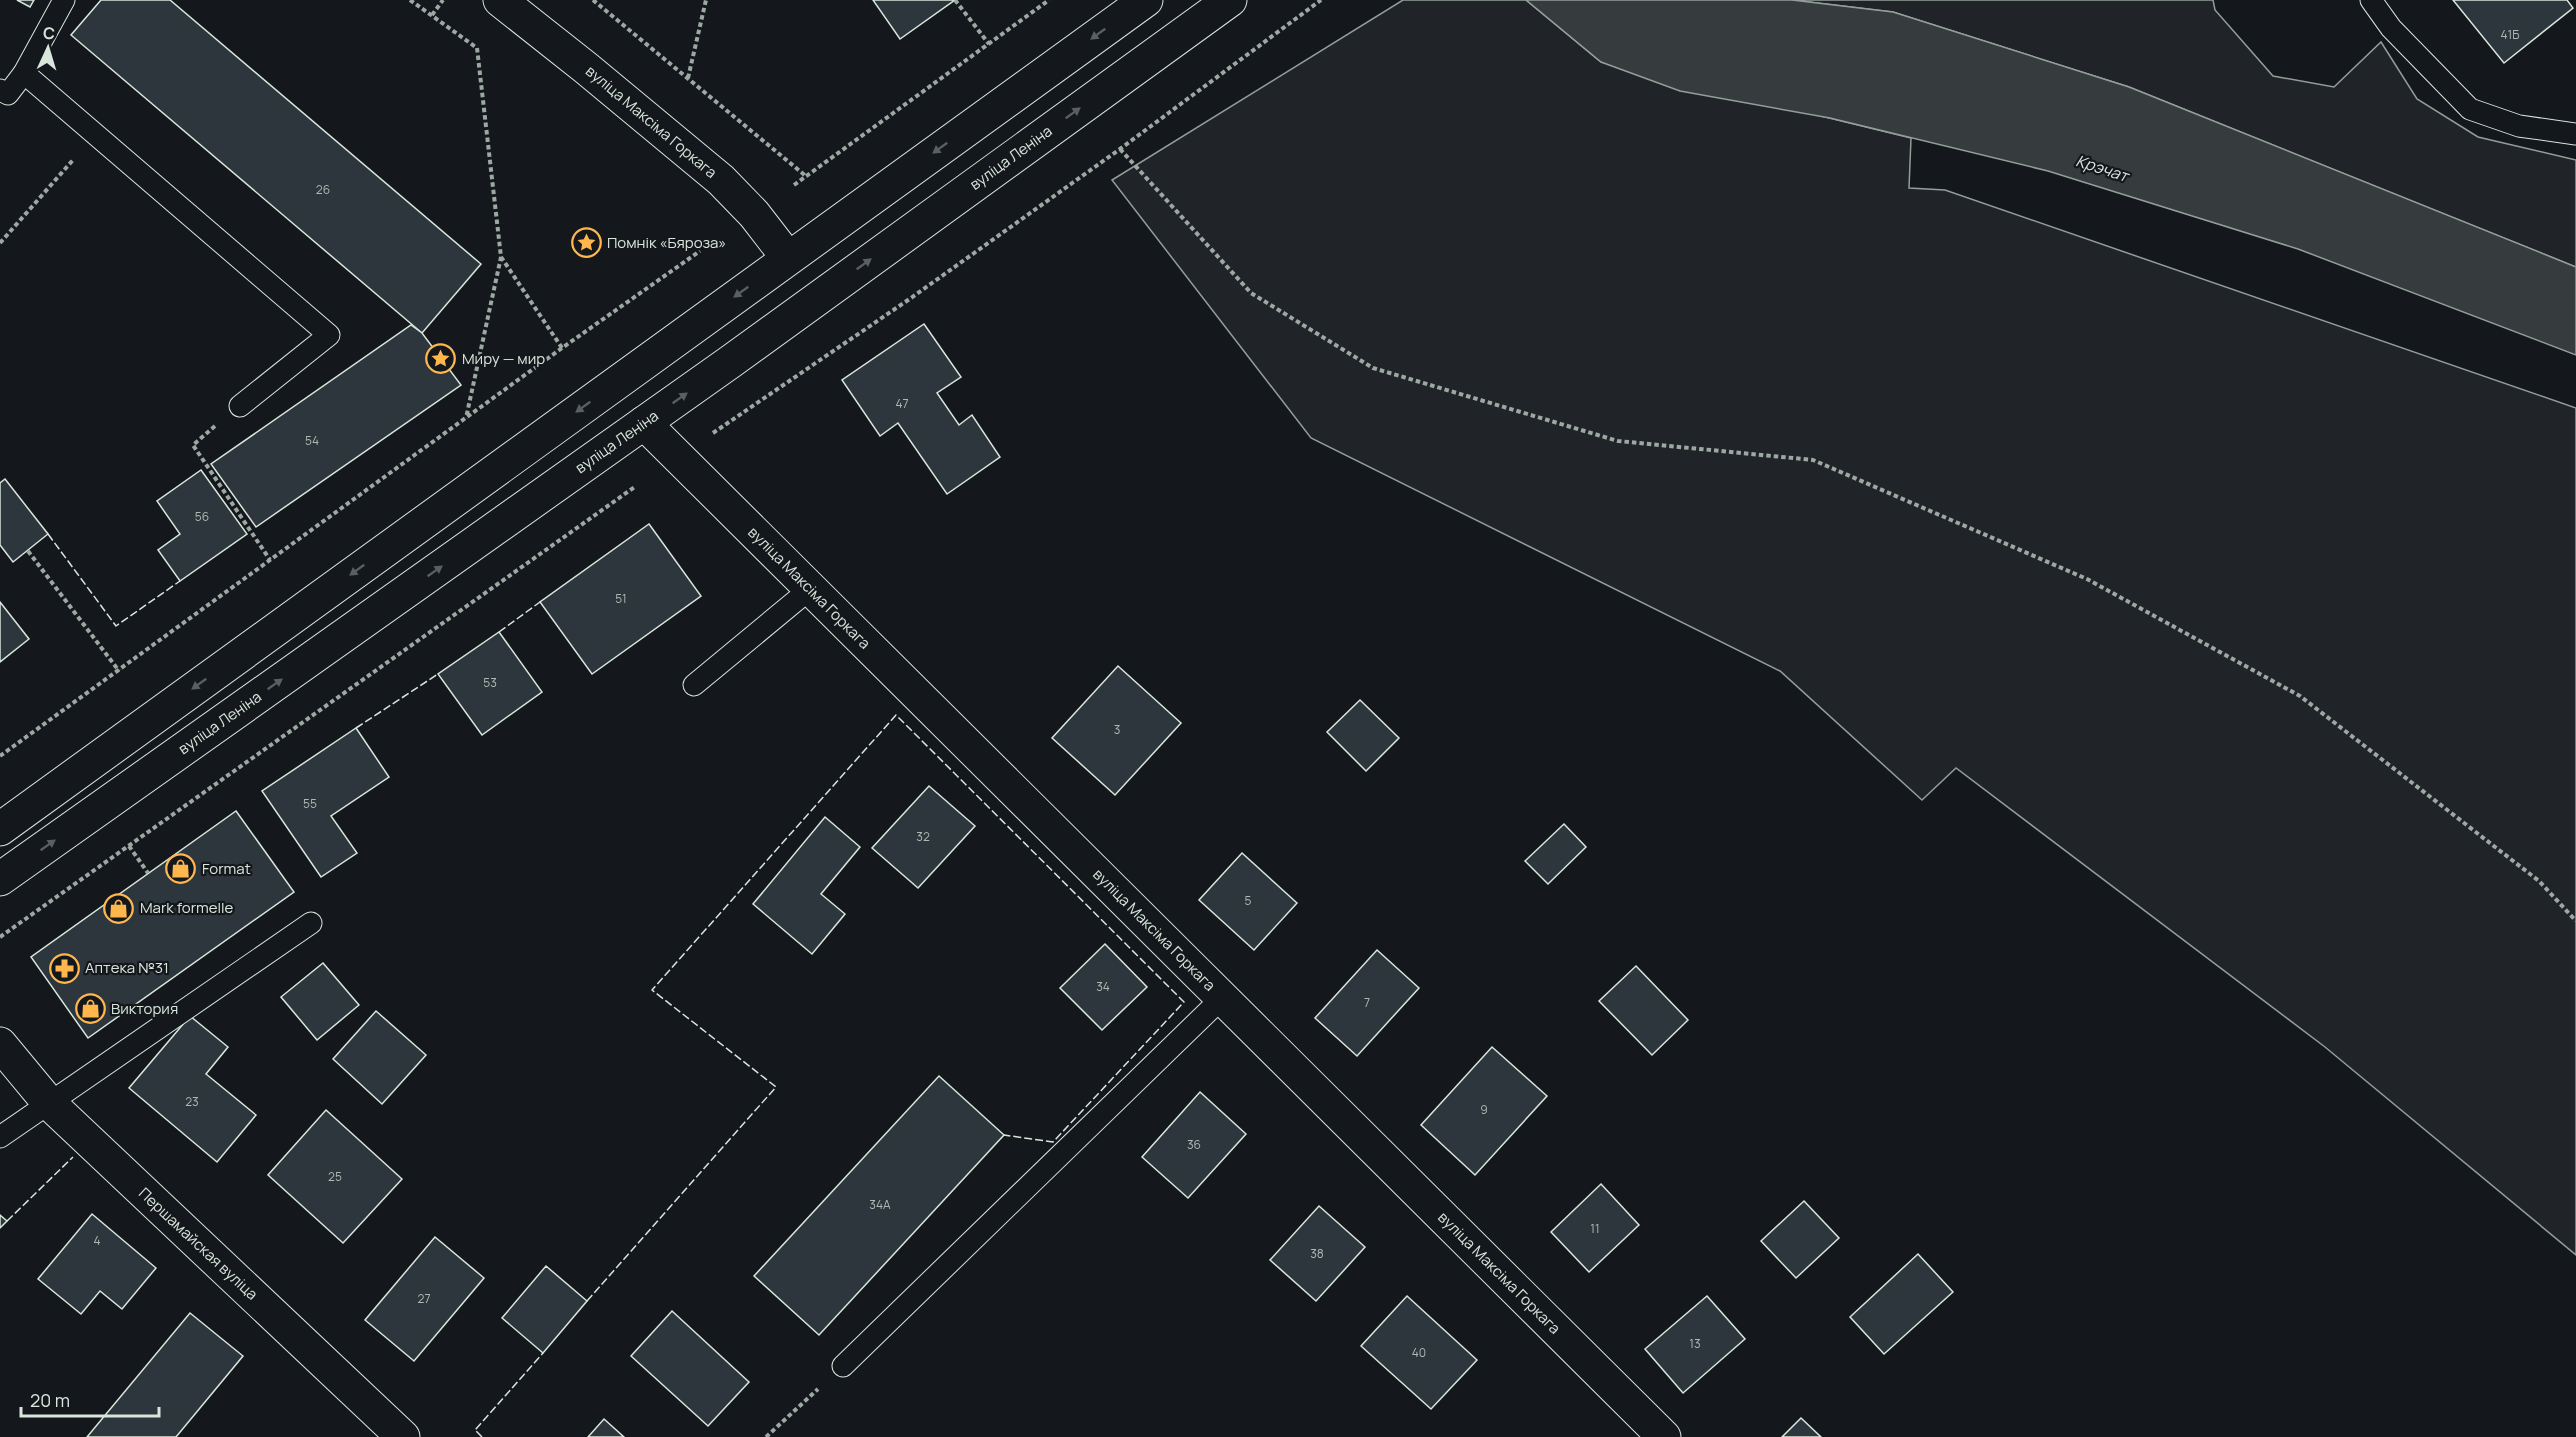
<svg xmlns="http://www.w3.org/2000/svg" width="2576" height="1437" viewBox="0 0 2576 1437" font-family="Manrope,sans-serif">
	<rect width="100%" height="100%" fill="#14181c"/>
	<g fill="#202428" stroke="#939e99" stroke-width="1.5">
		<path d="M 1403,0 L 1526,0 L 1601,62 L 1911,138 L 1909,188 L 1945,190 L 2576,408 L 2576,1255 L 2325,1047 L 1956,768 L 1922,800 L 1780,671 L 1311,438 L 1112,180 Z"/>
		<path d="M 1792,0 L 2213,0 L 2215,10 L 2273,76 L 2334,87 L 2381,42 L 2417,99 L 2478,137 L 2576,160 L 2576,267 L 2129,87 L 1893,12 Z"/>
	</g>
	<path fill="#363b3e" stroke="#939e99" stroke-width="1.5" d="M 1526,0 L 1792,0 L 1893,12 L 2129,87 L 2576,267 L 2576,355 L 2298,249 L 2048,171 L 1830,118 L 1680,91 L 1601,62 Z"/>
	<g fill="#2c363c" stroke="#d8e6dc" stroke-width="1.5">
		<path d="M 17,0 L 34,0 L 30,7 Z"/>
		<path d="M 101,0 L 170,0 L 481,264 L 422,333 L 71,35 Z"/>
		<path d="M 873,0 L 955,0 L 900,39 Z"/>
		<path d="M 2453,0 L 2567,0 L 2573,8 L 2504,63 Z"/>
		<path d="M 924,324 L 961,377 L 937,393 L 959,425 L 972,415 L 1000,457 L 947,494 L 898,423 L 880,436 L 842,380 Z"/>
		<path d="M 411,325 L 422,333 L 461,385 L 256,527 L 211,464 Z"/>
		<path d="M 201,470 L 247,534 L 180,581 L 158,550 L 180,534 L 157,501 Z"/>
		<path d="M 5,479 L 48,534 L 13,562 L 0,545 L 0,483 Z"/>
		<path d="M 649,524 L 701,596 L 592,674 L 540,602 Z"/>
		<path d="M 0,602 L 29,639 L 0,662 Z"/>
		<path d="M 499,632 L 542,692 L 482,735 L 438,674 Z"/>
		<path d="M 1118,666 L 1181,723 L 1115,795 L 1052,738 Z"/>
		<path d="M 1360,700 L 1399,738 L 1366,771 L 1327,732 Z"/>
		<path d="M 356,728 L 389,777 L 331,816 L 357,853 L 321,877 L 262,791 Z"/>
		<path d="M 929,786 L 975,826 L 918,888 L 872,848 Z"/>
		<path d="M 236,811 L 294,892 L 88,1038 L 31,957 Z"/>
		<path d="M 825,817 L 860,847 L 821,894 L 845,914 L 812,954 L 753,904 Z"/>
		<path d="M 1564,824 L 1586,847 L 1548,884 L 1525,861 Z"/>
		<path d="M 1242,853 L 1297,903 L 1254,950 L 1199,900 Z"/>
		<path d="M 1105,944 L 1147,987 L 1102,1030 L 1060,988 Z"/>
		<path d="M 1377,950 L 1419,988 L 1357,1056 L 1315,1018 Z"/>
		<path d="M 323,963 L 359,1005 L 317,1040 L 281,997 Z"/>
		<path d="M 1636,966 L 1688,1020 L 1652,1055 L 1599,1001 Z"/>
		<path d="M 376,1011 L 426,1055 L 382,1104 L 333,1059 Z"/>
		<path d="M 190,1016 L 228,1047 L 206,1074 L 256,1115 L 217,1162 L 129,1088 Z"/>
		<path d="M 1492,1047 L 1547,1096 L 1475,1175 L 1421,1125 Z"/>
		<path d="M 939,1076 L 1004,1135 L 819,1335 L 754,1276 Z"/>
		<path d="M 1200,1092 L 1246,1134 L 1188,1198 L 1142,1157 Z"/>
		<path d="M 326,1110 L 402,1179 L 343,1243 L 268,1175 Z"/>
		<path d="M 1601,1184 L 1639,1225 L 1589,1272 L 1551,1232 Z"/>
		<path d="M 1804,1201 L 1839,1238 L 1796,1278 L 1761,1241 Z"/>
		<path d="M 1319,1206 L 1365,1247 L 1316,1301 L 1270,1260 Z"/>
		<path d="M 92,1214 L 156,1268 L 122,1309 L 100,1291 L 81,1314 L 38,1279 Z"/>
		<path d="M 0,1215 L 7,1221 L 0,1228 Z"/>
		<path d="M 435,1237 L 484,1278 L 414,1361 L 365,1320 Z"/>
		<path d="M 1918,1254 L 1953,1292 L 1884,1354 L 1850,1317 Z"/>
		<path d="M 546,1266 L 587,1301 L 543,1353 L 502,1318 Z"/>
		<path d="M 1407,1296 L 1477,1360 L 1431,1409 L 1361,1346 Z"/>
		<path d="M 1707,1296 L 1745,1339 L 1683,1393 L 1645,1349 Z"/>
		<path d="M 672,1311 L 749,1382 L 708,1426 L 631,1356 Z"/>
		<path d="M 190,1313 L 243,1356 L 176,1437 L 87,1437 Z"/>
		<path d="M 1801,1418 L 1821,1437 L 1782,1437 Z"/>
		<path d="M 604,1419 L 624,1437 L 588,1437 Z"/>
	</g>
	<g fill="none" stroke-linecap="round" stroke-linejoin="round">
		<defs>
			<g id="service">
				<path d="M 2371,0 L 2391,28 L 2470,109 L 2519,126 L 2576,134"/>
				<path d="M 24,73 L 64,0"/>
				<path d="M 0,90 L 8,94 L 24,73 L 329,335 L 240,406"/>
				<path d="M 694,685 L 810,589"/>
				<path d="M 0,1137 L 311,923"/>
				<path d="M 843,1366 L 1222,998"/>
			</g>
			<g id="minor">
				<path d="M 644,423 L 1664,1437"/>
				<path d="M 0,1044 L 48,1102 L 403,1437"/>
			</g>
			<path id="tertiary" d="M 500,0 L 586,68 L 721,180 L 754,214 L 788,258"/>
			<g id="primary">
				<path d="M 0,829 L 1146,0"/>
				<path d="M 0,879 L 730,362 L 1230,0"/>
			</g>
		</defs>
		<use href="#service" stroke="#d8e6dc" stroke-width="23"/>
		<use href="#minor" stroke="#d8e6dc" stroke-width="35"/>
		<use href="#tertiary" stroke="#d8e6dc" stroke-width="35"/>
		<use href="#primary" stroke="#d8e6dc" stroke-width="35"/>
		<g stroke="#9da8a2" stroke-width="4" stroke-dasharray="4.5 3" stroke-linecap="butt">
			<path d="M 410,0 L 477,48 L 501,257 L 466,418"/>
			<path d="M 593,0 L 807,177"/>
			<path d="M 955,0 L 989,44"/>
			<path d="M 432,15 L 443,0"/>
			<path d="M 688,78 L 706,0"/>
			<path d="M 1120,149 L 1251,293 L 1373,368 L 1618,441 L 1813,460 L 2087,579 L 2300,696 L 2539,881 L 2576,921"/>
			<path d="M 794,185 L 1049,0"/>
			<path d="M 0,243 L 73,160"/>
			<path d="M 501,257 L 562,348"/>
			<path d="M 215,426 L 193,445 L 270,560"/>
			<path d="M 713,433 L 911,298 L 1120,149 L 1321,0"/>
			<path d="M 28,551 L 119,671"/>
			<path d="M 0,756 L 562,348 L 700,251"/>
			<path d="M 129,846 L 148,873"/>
			<path d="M 0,937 L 636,486"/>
			<path d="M 766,1437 L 818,1389"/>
		</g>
		<use href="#service" stroke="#14181c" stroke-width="21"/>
		<use href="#minor" stroke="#14181c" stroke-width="33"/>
		<use href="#tertiary" stroke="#14181c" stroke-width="33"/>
		<use href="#primary" stroke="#14181c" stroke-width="33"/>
		<g stroke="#d8e6dc" stroke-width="1.5" stroke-dasharray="8 3" stroke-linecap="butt">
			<path d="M 48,534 L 116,626 L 180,581"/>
			<path d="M 499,632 L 540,602"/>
			<path d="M 356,728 L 438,674"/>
			<path d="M 7,1221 L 73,1157"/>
			<path d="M 587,1301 L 776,1087 L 652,990 L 896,715 L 1184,1002 L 1053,1142 L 1004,1135"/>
			<path d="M 482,1437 L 475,1430 L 543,1353"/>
		</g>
	</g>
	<defs><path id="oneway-solid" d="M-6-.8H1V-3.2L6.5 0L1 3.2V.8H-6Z" transform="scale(1.5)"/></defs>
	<g fill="#59605f">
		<use href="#oneway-solid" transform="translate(1098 34) rotate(144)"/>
		<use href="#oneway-solid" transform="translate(1073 113) rotate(-36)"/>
		<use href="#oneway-solid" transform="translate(940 148) rotate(144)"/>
		<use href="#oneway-solid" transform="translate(864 264) rotate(-36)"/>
		<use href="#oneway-solid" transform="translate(741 292) rotate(144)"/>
		<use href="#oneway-solid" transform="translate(680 398) rotate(-35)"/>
		<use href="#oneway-solid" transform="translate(583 407) rotate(144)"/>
		<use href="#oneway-solid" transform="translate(357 570) rotate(144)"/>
		<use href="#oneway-solid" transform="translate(435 571) rotate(-35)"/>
		<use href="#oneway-solid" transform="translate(199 684) rotate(144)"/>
		<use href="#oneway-solid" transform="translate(275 684) rotate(-35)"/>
		<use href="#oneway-solid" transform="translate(48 845) rotate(-35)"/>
	</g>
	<defs>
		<symbol id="sight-ring" viewBox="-11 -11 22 22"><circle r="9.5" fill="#14181c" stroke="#ffb74d" stroke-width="1.5"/><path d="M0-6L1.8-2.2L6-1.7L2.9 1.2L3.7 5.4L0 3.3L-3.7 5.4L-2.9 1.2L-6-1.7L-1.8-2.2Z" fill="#ffb74d"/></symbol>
		<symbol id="shop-ring" viewBox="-11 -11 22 22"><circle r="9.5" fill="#14181c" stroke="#ffb74d" stroke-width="1.5"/><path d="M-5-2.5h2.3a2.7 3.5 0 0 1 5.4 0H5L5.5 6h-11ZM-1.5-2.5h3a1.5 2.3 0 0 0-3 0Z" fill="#ffb74d"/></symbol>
		<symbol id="pharmacy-ring" viewBox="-11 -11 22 22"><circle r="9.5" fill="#14181c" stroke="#ffb74d" stroke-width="1.5"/><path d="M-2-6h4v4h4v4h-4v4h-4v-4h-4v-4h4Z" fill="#ffb74d"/></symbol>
	</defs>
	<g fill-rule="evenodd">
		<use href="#sight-ring" x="570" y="226" width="33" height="33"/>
		<use href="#sight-ring" x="424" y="342" width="33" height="33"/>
		<use href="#shop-ring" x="164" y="852" width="33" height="33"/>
		<use href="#shop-ring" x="102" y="892" width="33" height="33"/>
		<use href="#pharmacy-ring" x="48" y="952" width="33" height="33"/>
		<use href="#shop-ring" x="74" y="992" width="33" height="33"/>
	</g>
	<g text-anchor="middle" stroke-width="4.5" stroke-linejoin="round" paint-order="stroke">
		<g font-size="12" fill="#adbab4">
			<text x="2510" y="39">41Б</text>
			<text x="323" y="194">26</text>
			<text x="902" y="408">47</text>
			<text x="312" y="445">54</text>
			<text x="202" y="521">56</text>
			<text x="621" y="603">51</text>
			<text x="490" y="687">53</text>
			<text x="1117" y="734">3</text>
			<text x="310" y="808">55</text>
			<text x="923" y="841">32</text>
			<text x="1248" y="905">5</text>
			<text x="1103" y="991">34</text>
			<text x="1367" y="1007">7</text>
			<text x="192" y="1106">23</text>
			<text x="1484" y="1114">9</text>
			<text x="1194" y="1149">36</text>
			<text x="335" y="1181">25</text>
			<text x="880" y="1209">34А</text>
			<text x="1595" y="1233">11</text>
			<text x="97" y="1245">4</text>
			<text x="1317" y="1258">38</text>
			<text x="424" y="1303">27</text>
			<text x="1695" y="1348">13</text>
			<text x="1419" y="1357">40</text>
		</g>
		<g font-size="15" fill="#d8e6dc" stroke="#14181c">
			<text transform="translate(651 122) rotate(40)" y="5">вуліца Максіма Горкага</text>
			<text transform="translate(1011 158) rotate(-36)" y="5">вуліца Леніна</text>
			<text transform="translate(617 442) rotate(-35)" y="5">вуліца Леніна</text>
			<text transform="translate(809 588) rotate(45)" y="5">вуліца Максіма Горкага</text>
			<text transform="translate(220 723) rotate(-35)" y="5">вуліца Леніна</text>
			<text transform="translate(1154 930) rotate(45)" y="5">вуліца Максіма Горкага</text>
			<text transform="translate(198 1244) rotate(43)" y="5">Першамайская вуліца</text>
			<text transform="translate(1499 1273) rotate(45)" y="5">вуліца Максіма Горкага</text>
		</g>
		<g font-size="15" fill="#d8e6dc" stroke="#14181c" text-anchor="start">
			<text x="607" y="248">Помнік «Бяроза»</text>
			<text x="462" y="364">Миру — мир</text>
			<text x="202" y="874">Format</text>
			<text x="140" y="913">Mark formelle</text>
			<text x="85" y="973">Аптека №31</text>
			<text x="111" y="1014">Виктория</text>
		</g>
		<g font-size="16" font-style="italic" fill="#d8e6dc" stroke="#14181c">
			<text transform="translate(2102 168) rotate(18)" y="6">Крэчат</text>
		</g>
	</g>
	<g transform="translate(48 48) rotate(4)" stroke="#14181c" stroke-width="4.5" paint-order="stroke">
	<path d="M0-4.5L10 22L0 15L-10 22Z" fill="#d8e6dc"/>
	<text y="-9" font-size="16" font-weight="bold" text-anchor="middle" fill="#d8e6dc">С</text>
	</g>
	<path d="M21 1407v9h138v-9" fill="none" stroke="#d8e6dc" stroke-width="3"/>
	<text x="30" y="1407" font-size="18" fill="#d8e6dc" stroke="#14181c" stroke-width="4.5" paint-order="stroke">20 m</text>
</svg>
